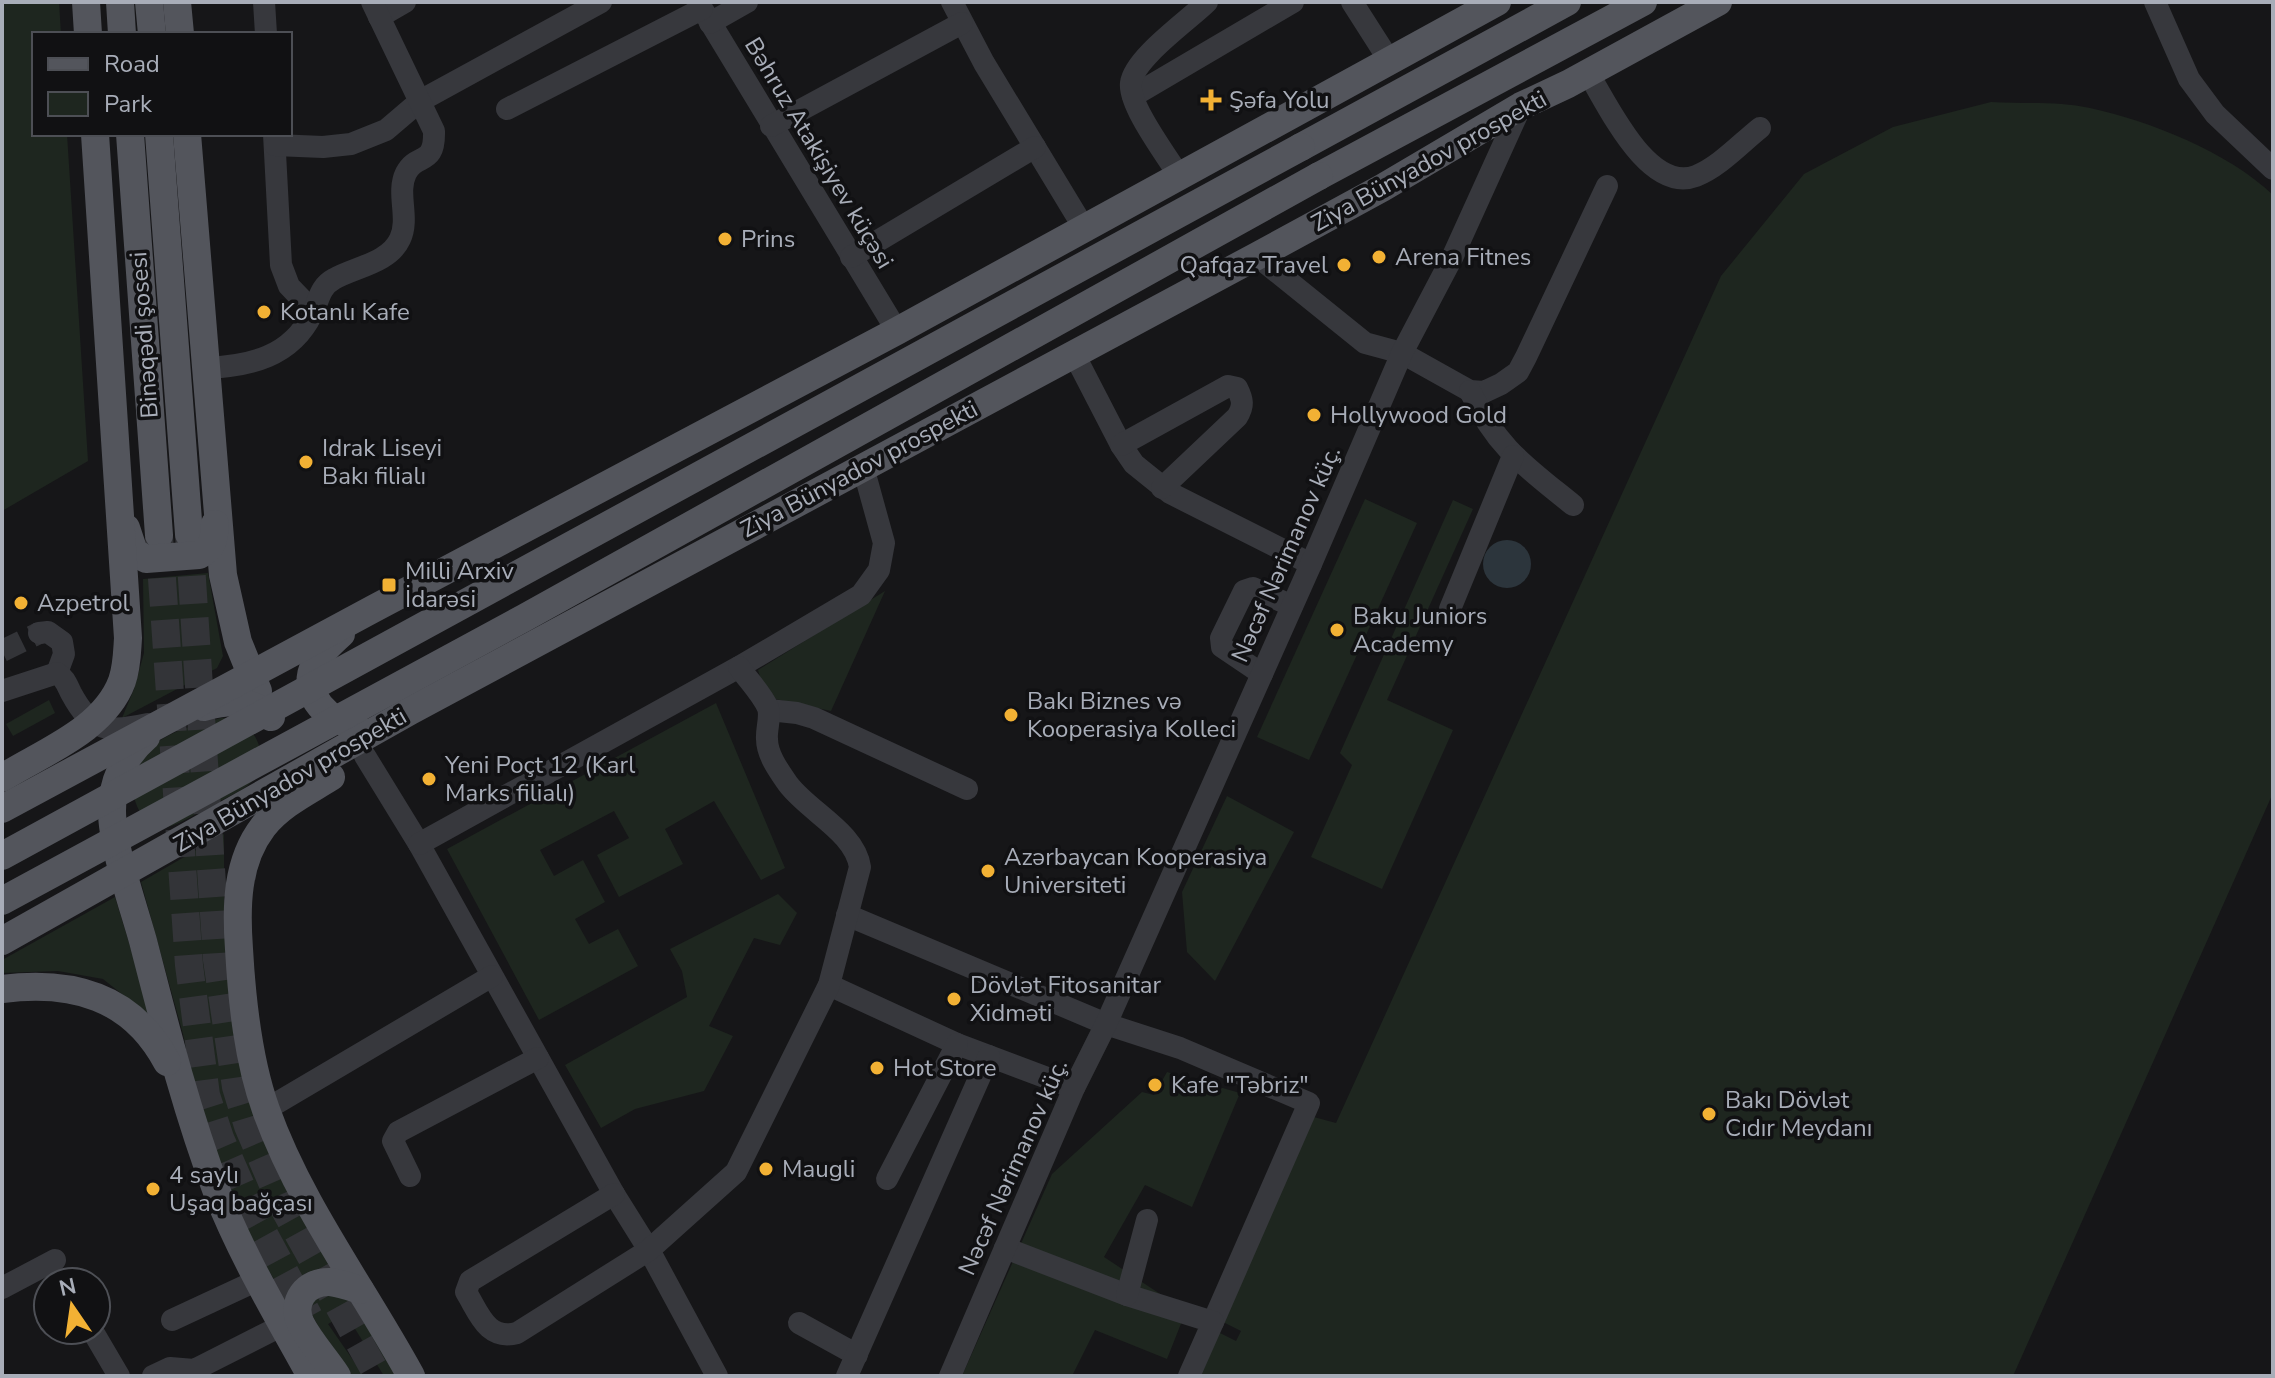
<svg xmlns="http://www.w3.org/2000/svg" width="2275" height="1378" viewBox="0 0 2275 1378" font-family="'Nunito Sans',sans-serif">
	<rect width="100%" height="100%" fill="#161618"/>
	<g fill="#1e261f">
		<path d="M 2,2 L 59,2 L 61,34 L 34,34 L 34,134 L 67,134 L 88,461 L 2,511 Z"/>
		<path d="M 1991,102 C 2023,104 2059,101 2090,108 C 2150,121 2228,152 2273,195 L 2273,793 L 2013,1376 L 1199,1376 L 1218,1332 L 1236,1341 L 1241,1331 L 1223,1322 L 1310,1116 L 1336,1123 L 1721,276 L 1804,174 L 1893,127 Z"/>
		<path d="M 1365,499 L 1417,523 L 1309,760 L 1257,737 Z"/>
		<path d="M 1453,500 L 1473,509 L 1387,700 L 1453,730 L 1382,889 L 1311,857 L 1352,765 L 1340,753 Z"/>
		<path d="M 208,573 L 223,656 L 217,668 L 122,718 L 134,689 L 144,653 L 143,579 Z"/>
		<path d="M 885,591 L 831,711 L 766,697 L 758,670 Z"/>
		<path d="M 49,700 L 55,713 L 13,736 L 6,724 Z"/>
		<path d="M 716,703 L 785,868 L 761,880 L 714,801 L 665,829 L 683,864 L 619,897 L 597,855 L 629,838 L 614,811 L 540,850 L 554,876 L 583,860 L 605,902 L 575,919 L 589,944 L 618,929 L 638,966 L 539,1020 L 447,849 Z"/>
		<path d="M 221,718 L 240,718 C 260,737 273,765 247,786 C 236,794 221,800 209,807 C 197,813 184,822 171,826 C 152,831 136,813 134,795 C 134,786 137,773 140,765 C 147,736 197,724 221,718 Z"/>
		<path d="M 1227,796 L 1294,832 L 1215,981 L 1187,952 L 1182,892 Z"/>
		<path d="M 224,834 L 224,921 L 232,990 L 334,1269 C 309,1267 294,1276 287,1300 L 254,1247 L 205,1133 L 183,1034 L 141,882 Z"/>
		<path d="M 778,894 L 797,913 L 780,945 L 754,938 L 709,1026 L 733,1036 L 704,1091 L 635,1109 L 601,1128 L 565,1065 L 687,997 L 682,971 L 670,949 Z"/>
		<path d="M 115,897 L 152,1018 L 103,979 L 58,971 L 2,973 L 2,960 Z"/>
		<path d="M 1167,1072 L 1240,1093 L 1192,1207 L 1145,1185 L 1104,1257 L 1186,1311 L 1167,1359 L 1095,1330 L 1072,1376 L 962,1376 L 1052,1174 L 1142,1092 L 1154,1095 Z"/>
		<path d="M 348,1294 L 398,1376 L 384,1376 L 346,1314 L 328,1324 L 364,1376 L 353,1376 L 333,1353 L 310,1311 L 314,1296 Z"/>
	</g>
	<circle fill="#2c353c" cx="1507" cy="564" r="24"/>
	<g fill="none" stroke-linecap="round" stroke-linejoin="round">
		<path stroke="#333438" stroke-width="22" stroke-dasharray="22 11" stroke-linecap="butt" d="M 2,651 L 39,633"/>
		<g stroke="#333438" stroke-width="28" stroke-dasharray="28 14" stroke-linecap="butt">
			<path d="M 189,534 L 217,960 L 236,1087 L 248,1126 L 281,1203 L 378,1376"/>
			<path d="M 159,536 L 189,965 L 206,1095 L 220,1138 L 254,1216 L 309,1317"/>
		</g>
		<g stroke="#37383d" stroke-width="22">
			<path d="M 264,2 L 266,34"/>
			<path d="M 698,2 L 897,331"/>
			<path d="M 952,2 L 984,63 L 1084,228"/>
			<path d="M 1352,2 L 1389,60"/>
			<path d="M 2155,2 L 2189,79 L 2215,114 L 2273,169"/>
			<path d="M 379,17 L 405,2"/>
			<path d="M 710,23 L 747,2"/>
			<path d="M 1588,73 C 1608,105 1648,194 1696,176 C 1719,167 1740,144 1760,128"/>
			<path d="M 1133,96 L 1293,2"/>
			<path d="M 507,109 L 702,9"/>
			<path d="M 771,126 L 962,23"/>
			<path d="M 274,134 L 281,265 L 289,286 L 314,312"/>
			<path d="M 275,145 L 323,147 L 351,144 L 386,130 L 420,101 L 601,2"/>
			<path d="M 1179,176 C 1167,156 1128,105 1131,83 C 1134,58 1189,20 1207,2"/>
			<path d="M 1257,256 L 1365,343 L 1402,353 L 1470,391 L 1484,392 L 1501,384 L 1518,372 L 1526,357 L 1607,186"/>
			<path d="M 851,257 L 1035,147"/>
			<path d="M 1074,354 L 1121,445 L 1134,464 L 1170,493 L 1311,564"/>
			<path d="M 205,368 C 250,366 291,357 312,314 C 319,301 319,287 334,279 C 355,267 389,263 400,239 C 410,218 396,193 406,173 C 417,152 435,167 434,131 L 372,2"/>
			<path d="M 1470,391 C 1497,448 1525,466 1573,505"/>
			<path d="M 1121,445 L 1228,386 L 1237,388 C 1243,400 1244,406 1237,417 L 1162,488"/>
			<path d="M 1450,609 L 1513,456"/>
			<path d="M 39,633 L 48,632 L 62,642 L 64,654 L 57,673"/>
			<path d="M 1262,674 L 1222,647 L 1221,638 L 1244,591 L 1253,588 L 1292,606"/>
			<path d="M 2,691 L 57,673 C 65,678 67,685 71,693 C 92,732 108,733 148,724"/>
			<path d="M 769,710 L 797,713 L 814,718 L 967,789"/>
			<path d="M 365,756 L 419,844 L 614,1194 L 649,1250 L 717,1376"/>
			<path d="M 419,844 L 739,667 L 861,595 L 879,570 L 884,543 L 863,467"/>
			<path d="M 847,915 L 1106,1024 L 1180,1048 L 1309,1103 L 1213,1322"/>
			<path d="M 829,985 L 957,1044 L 1074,1088"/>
			<path d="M 265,1110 L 492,976"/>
			<path d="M 410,1176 L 393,1141 L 398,1132 L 538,1058"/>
			<path d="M 887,1179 L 957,1044"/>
			<path d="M 614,1194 L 470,1281 L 466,1292 C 479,1313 487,1341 517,1333 L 649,1250 L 736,1172 L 829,985 L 860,867 C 855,832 809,812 788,784 C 779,771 767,755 767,739 C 766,730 771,717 768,708 C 762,694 748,680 739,667"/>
			<path d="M 1005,1248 L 1127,1295 L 1213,1322 L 1189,1376"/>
			<path d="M 2,1288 L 55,1260"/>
			<path d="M 1127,1295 L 1147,1220"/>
			<path d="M 172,1320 L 258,1280"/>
			<path d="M 799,1323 L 857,1355"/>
			<path d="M 92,1330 L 119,1376"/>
			<path d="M 153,1376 L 170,1368 L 194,1370 L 283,1325"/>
			<path d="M 847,1376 L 989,1056"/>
			<path d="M 950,1376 L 1074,1088 L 1106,1024 L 1311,564 L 1402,353 L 1452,258 L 1521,106"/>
		</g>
		<g stroke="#53555c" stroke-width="28">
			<path d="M 86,2 L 88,34"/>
			<path d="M 120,2 L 122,34"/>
			<path d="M 149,2 L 152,34"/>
			<path d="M 177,2 L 180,34"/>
			<path d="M 130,134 L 159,535"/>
			<path d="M 159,134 L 189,534"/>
			<path d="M 187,134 L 223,575 L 238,642 L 258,691"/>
			<path d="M 1301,147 L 1567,2"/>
			<path d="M 1319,176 L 1643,2"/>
			<path d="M 126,528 L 134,552 L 146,559 L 199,555 C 214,548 214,538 215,524"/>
			<path d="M 341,634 C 330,644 319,654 313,668 C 302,696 329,722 355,725"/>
			<path d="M 204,707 C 230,700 250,699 271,717"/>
			<path d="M 146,737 C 124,756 112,782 112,811 C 112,846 133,905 143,941 C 165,1026 186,1110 217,1192 C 242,1256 278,1316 311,1376"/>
			<path d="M 331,777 C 307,792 280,805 263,827 C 236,862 236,908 239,949 C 242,1002 248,1060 266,1110 C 300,1205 363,1288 411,1376"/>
			<path d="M 2,778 C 43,752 104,730 122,681 C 127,667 127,653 128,638 L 95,134"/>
			<path d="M 2,809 L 373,609 L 897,331 L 1497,2"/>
			<path d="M 2,941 L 410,711 L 1257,256 L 1382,188 L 1521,106 L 1568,84 L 1718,2"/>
			<path d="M 2,989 C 72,980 132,996 167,1062"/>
			<path d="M 337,1376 C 326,1359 310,1342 301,1324 C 290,1302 306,1281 330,1282 C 340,1283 351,1287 360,1290"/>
		</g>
		<g stroke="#53555c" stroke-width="28">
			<path d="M 2,856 L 1301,147"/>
			<path d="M 2,901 L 524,618 L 1319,176"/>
		</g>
	</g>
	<g fill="#f2b134" stroke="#111113" stroke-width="3">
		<path d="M1207 88h8v8h8v8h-8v8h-8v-8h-8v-8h8z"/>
		<circle cx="725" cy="239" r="8"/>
		<circle cx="1379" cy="257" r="8"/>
		<circle cx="1344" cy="265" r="8"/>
		<circle cx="264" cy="312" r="8"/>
		<circle cx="1314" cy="415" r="8"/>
		<circle cx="306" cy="462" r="8"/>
		<rect x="381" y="577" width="16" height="16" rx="4"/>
		<circle cx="21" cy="603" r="8"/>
		<circle cx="1337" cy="630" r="8"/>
		<circle cx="1011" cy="715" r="8"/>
		<circle cx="429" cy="779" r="8"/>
		<circle cx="988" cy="871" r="8"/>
		<circle cx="954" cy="999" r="8"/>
		<circle cx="877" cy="1068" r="8"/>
		<circle cx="1155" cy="1085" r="8"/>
		<circle cx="1709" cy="1114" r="8"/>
		<circle cx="766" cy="1169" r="8"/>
		<circle cx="153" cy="1189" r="8"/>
	</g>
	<g text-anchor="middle" stroke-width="7" stroke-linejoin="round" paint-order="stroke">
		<g font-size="24" fill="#a8adb8" stroke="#111113" text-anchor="start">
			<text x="1229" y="108">Şəfa Yolu</text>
			<text x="741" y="247">Prins</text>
			<text x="1395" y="265">Arena Fitnes</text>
			<text x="1328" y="273" text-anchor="end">Qafqaz Travel</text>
			<text x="280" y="320">Kotanlı Kafe</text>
			<text x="1330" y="423">Hollywood Gold</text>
			<text x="322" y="456">Idrak Liseyi<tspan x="322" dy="28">Bakı filialı</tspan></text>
			<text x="405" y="579">Milli Arxiv<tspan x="405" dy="28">İdarəsi</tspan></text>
			<text x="37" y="611">Azpetrol</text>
			<text x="1353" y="624">Baku Juniors<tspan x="1353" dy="28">Academy</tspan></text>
			<text x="1027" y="709">Bakı Biznes və<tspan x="1027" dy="28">Kooperasiya Kolleci</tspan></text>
			<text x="445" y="773">Yeni Poçt 12 (Karl<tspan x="445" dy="28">Marks filialı)</tspan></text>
			<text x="1004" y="865">Azərbaycan Kooperasiya<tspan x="1004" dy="28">Universiteti</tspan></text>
			<text x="970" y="993">Dövlət Fitosanitar<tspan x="970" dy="28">Xidməti</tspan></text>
			<text x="893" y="1076">Hot Store</text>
			<text x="1171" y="1093">Kafe "Təbriz"</text>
			<text x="1725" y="1108">Bakı Dövlət<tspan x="1725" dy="28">Cıdır Meydanı</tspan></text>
			<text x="782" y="1177">Maugli</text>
			<text x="169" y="1183">4 saylı<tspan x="169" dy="28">Uşaq bağçası</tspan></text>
		</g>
		<g font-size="24" fill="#a8adb8" stroke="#111113">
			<text transform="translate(819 153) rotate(59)" y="8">Bəhruz Atakişiyev küçəsi</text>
			<text transform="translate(1429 161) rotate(-29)" y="8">Ziya Bünyadov prospekti</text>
			<text transform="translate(144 335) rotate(-94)" y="8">Binəqədi şosesi</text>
			<text transform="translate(859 469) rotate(-28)" y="8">Ziya Bünyadov prospekti</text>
			<text transform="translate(1286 554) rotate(-66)" y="8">Nəcəf Nərimanov küç.</text>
			<text transform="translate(290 780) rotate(-30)" y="8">Ziya Bünyadov prospekti</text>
			<text transform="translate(1013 1167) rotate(-66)" y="8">Nəcəf Nərimanov küç.</text>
		</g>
	</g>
	<rect width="2275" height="1378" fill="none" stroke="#a8adb8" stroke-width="8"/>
	<rect x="32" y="32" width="260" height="104" fill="#111113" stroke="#4d4f55" stroke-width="2"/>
	<rect x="48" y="58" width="40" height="12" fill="#53555c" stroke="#4d4f55" stroke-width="2"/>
	<text x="104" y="72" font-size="24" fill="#a8adb8">Road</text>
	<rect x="48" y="92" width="40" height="24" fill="#1e261f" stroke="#4d4f55" stroke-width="2"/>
	<text x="104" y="112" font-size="24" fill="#a8adb8">Park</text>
	<g transform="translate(72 1306) rotate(347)"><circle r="38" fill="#111113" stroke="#4d4f55" stroke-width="2"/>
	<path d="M0-6L14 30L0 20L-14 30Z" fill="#f2b134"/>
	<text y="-12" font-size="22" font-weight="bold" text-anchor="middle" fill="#a8adb8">N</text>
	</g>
</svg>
